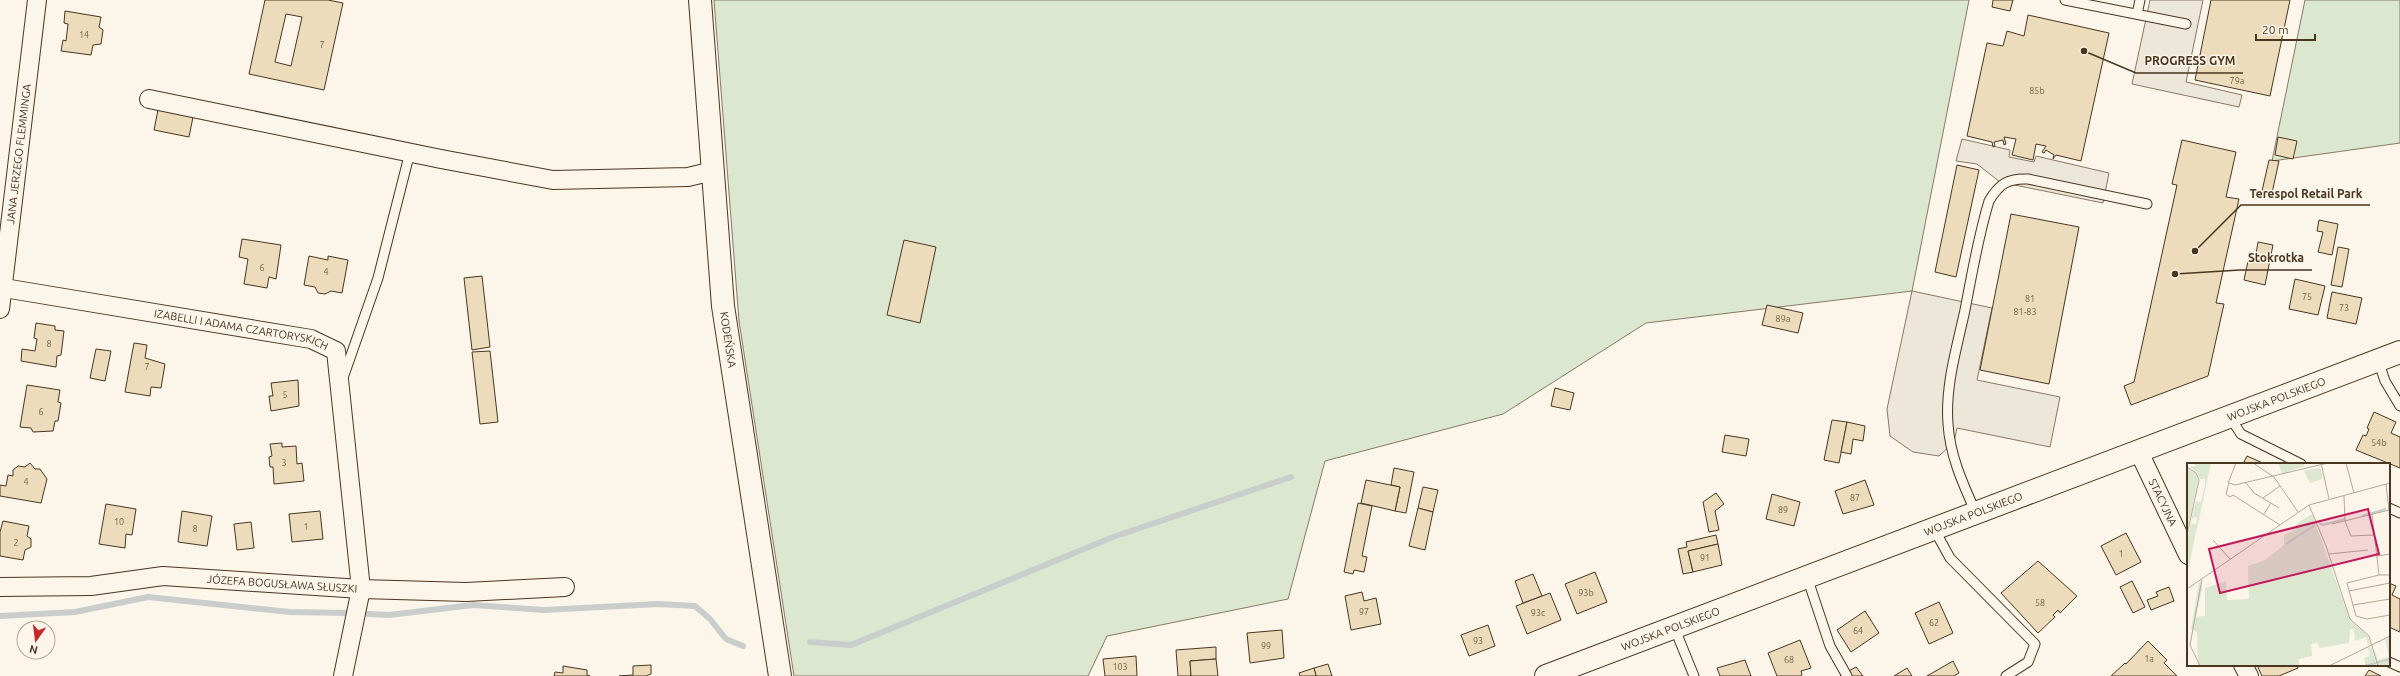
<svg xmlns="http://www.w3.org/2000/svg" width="2400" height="676" viewBox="0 0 2400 676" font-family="Ubuntu,sans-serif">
	<rect width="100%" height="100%" fill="#fbf6e9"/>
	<g fill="#dce7d0" stroke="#887966">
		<path d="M 714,0 L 1969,0 L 1912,291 L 1646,323 L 1503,414 L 1325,461 L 1288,599 L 1107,636 L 1088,676 L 794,676 L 739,321 Z"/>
		<path d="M 2305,0 L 2400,0 L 2400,143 L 2272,161 Z"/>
	</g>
	<g fill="#ede7d9" stroke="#887966">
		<path d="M 2150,0 L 2203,0 L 2186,82 L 2242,95 L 2239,107 L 2132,84 Z"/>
		<path d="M 1962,139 L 2010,150 L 2009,157 L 2034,162 L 2036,156 L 2109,173 L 2103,203 L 2000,182 L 1977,164 L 1956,161 Z"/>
		<path d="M 1912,291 L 1992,308 L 1977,380 L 2060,397 L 2050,447 L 1957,428 L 1954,442 L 1939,456 L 1913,452 L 1890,436 L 1887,409 Z"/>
	</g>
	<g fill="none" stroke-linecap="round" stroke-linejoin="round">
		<g stroke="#c9cecd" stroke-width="6">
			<path d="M 368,614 L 389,615 L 473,605 L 544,610 L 658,604 L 695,606 L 710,619 L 726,639 L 743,646"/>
			<path d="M 0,616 L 75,612 L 148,597 L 290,612 L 349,613"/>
			<path d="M 810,642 L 851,645 L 1113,537 L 1291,477"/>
		</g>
	</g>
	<g fill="#ecdcbc" stroke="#4a3520" fill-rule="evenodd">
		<path d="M 265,0 L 328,0 L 343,3 L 324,90 L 249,74 ZM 286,14 L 302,17 L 291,66 L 275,62 Z"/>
		<path d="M 1993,0 L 2013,0 L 2010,11 L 1992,7 Z"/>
		<path d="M 2211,0 L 2290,0 L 2270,96 L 2195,80 Z"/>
		<path d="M 65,11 L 101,17 L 99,27 L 103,30 L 101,44 L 93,45 L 91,55 L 61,51 L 63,40 L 66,41 L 68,24 L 64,23 Z"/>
		<path d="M 2028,15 L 2109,33 L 2081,161 L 2056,155 L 2053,159 L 2054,155 L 2046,150 L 2044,153 L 2042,152 L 2046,146 L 2036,144 L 2033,160 L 2012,155 L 2016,139 L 2004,137 L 2006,144 L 2004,145 L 2003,140 L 1994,142 L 1995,146 L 1993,147 L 1992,142 L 1967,136 L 1987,43 L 2003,46 L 2007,31 L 2024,36 Z"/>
		<path d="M 159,105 L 194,112 L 189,137 L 154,130 Z"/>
		<path d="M 2278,137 L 2297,141 L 2293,159 L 2275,155 Z"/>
		<path d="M 2182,140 L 2236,152 L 2226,197 L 2239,199 L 2216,303 L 2224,304 L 2208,376 L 2131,405 L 2124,386 L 2134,382 L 2177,185 L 2172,184 Z"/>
		<path d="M 2269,160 L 2279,161 L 2272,193 L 2262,191 Z"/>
		<path d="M 1957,165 L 1979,170 L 1956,277 L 1935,272 Z"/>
		<path d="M 2011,214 L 2079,227 L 2049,384 L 1980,370 Z"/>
		<path d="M 2319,220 L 2338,224 L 2332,255 L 2318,252 L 2323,232 L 2317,231 Z"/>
		<path d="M 242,239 L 281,245 L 276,279 L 269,277 L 267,288 L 244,284 L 248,259 L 239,257 Z"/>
		<path d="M 904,240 L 936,247 L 920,323 L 887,315 Z"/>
		<path d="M 2258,242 L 2273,245 L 2265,285 L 2244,280 L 2250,252 L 2256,254 Z"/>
		<path d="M 2338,247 L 2349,249 L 2342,287 L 2331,285 Z"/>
		<path d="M 309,256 L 328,260 L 328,256 L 348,260 L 342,293 L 331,291 L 325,294 L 318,293 L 315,287 L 304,285 Z"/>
		<path d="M 482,276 L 490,347 L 472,350 L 464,278 Z"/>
		<path d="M 2295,279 L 2325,286 L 2318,315 L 2289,309 Z"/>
		<path d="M 2332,292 L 2362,298 L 2356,324 L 2327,318 Z"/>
		<path d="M 1767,305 L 1803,313 L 1798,333 L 1762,325 Z"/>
		<path d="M 36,323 L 55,326 L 55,330 L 64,331 L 61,355 L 57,356 L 56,367 L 21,361 L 22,349 L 35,351 L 37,339 L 34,338 Z"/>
		<path d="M 134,343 L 147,345 L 145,358 L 165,364 L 161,388 L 151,387 L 150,396 L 125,392 Z"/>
		<path d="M 96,349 L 111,351 L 105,381 L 90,378 Z"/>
		<path d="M 490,351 L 498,422 L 480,424 L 472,352 Z"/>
		<path d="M 298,380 L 299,406 L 271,411 L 269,396 L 273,396 L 271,383 Z"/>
		<path d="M 27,385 L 60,390 L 58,402 L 61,403 L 58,421 L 55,421 L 53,431 L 33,432 L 31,428 L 20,427 Z"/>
		<path d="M 1555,388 L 1574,393 L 1570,410 L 1551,406 Z"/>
		<path d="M 2374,412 L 2396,422 L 2391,433 L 2400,437 L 2400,468 L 2356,450 L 2363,435 L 2366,436 L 2369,429 L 2367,428 Z"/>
		<path d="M 1832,420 L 1847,422 L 1839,463 L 1824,460 Z"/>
		<path d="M 1847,422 L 1865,426 L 1863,441 L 1853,439 L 1851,454 L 1841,452 Z"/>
		<path d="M 1725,435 L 1749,439 L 1746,456 L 1722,452 Z"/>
		<path d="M 282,443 L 282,447 L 296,446 L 297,464 L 302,463 L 304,481 L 274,484 L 273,467 L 270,467 L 269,457 L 272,456 L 270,444 Z"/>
		<path d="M 2247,456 L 2265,464 L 2243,464 Z"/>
		<path d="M 30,463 L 35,469 L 40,469 L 47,479 L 41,503 L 0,496 L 0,485 L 6,486 L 8,475 L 13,476 L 13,470 L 18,466 L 25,467 Z"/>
		<path d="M 1394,468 L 1414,472 L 1406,513 L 1395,511 L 1400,487 L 1391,485 Z"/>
		<path d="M 1366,480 L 1400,487 L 1395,511 L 1361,503 Z"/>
		<path d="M 1865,480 L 1874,505 L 1843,514 L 1835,491 Z"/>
		<path d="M 1423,487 L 1438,490 L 1433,512 L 1418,508 Z"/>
		<path d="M 1716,493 L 1724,504 L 1715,511 L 1719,530 L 1709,532 L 1703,502 Z"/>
		<path d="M 1772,494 L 1800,502 L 1794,526 L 1766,519 Z"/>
		<path d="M 1358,503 L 1372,506 L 1362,556 L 1367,557 L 1364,572 L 1354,570 L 1353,574 L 1344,572 Z"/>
		<path d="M 106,504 L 136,509 L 132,535 L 126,534 L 125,548 L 99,544 Z"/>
		<path d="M 1418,508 L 1433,512 L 1425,550 L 1409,546 Z"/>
		<path d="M 182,511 L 212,516 L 207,546 L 178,542 Z"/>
		<path d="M 320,511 L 323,539 L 292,542 L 289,514 Z"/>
		<path d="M 3,521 L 29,526 L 27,536 L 31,539 L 31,547 L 25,550 L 23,560 L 0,556 L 0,532 Z"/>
		<path d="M 251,522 L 254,548 L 237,550 L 234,524 Z"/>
		<path d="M 2126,533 L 2141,562 L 2116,575 L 2101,546 Z"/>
		<path d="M 1716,535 L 1718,544 L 1688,551 L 1693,572 L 1683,574 L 1678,549 L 1687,547 L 1686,542 Z"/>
		<path d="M 1718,544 L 1722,565 L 1693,572 L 1688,551 Z"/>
		<path d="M 2038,561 L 2077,596 L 2060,613 L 2058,610 L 2053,615 L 2055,617 L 2038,633 L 2001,593 Z"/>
		<path d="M 1595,572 L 1607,602 L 1577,614 L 1565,584 Z"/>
		<path d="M 1533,574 L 1542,596 L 1523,603 L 1515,581 Z"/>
		<path d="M 2132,581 L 2145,607 L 2133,613 L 2120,587 Z"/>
		<path d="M 2389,583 L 2396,586 L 2392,595 L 2400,599 L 2400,632 L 2389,627 Z"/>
		<path d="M 2169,587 L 2174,601 L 2151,610 L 2147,600 L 2158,596 L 2156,592 Z"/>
		<path d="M 1362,592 L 1364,601 L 1376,598 L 1381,624 L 1351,630 L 1345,596 Z"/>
		<path d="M 1550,593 L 1561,620 L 1527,634 L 1516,606 Z"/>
		<path d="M 1939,602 L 1953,633 L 1929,644 L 1915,613 Z"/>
		<path d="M 1865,611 L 1879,633 L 1851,652 L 1837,630 Z"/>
		<path d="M 1488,625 L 1495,646 L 1469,656 L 1461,635 Z"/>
		<path d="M 1282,630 L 1284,658 L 1250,663 L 1247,633 Z"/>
		<path d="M 1800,640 L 1811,668 L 1801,671 L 1802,675 L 1800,676 L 1777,676 L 1768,653 Z"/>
		<path d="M 2148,641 L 2167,660 L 2164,663 L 2177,676 L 2111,676 L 2125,663 L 2126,664 Z"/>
		<path d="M 1216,647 L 1216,659 L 1190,661 L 1191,676 L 1178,676 L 1176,650 Z"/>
		<path d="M 1136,656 L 1137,676 L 1105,676 L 1103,659 Z"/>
		<path d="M 1216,659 L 1218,676 L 1191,676 L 1190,661 Z"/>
		<path d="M 1745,660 L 1751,676 L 1720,676 L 1717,668 Z"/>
		<path d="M 1953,661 L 1959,673 L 1954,676 L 1927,676 Z"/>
		<path d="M 1328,664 L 1332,676 L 1316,676 L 1314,668 Z"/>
		<path d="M 651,665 L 651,674 L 646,676 L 619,676 L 633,675 L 633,666 Z"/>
		<path d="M 2257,665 L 2297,665 L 2298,668 L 2279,676 L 2262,676 Z"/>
		<path d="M 563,666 L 587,670 L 587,675 L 590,676 L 554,676 L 555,672 L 563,673 Z"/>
		<path d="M 1856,667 L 1863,676 L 1840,676 Z"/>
		<path d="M 1314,668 L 1316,676 L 1300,676 L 1299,673 Z"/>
		<path d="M 1907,668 L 1912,676 L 1894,676 Z"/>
		<path d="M 2369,670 L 2381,676 L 2365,676 Z"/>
	</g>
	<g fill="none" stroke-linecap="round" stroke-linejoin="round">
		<defs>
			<g id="lane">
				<path d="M 2065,0 L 2186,24"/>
				<path d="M 2137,14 L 2140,0"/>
				<path d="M 2378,360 L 2385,381 L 2400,406"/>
				<path d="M 343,378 L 378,278 L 410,152"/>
				<path d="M 2229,416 L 2241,434 L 2301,464"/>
				<path d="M 2389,508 L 2400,513"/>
				<path d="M 1976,513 C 1963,484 1950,456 1948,424 C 1945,386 1957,347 1965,310 C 1972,274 1978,237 1989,201 C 1999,184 2008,178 2028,179 L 2147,204"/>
				<path d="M 1934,529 L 1950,558 L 2035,644 L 2028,662 L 2006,676"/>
				<path d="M 1807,577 L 1830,646 L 1847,676"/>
				<path d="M 1674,627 L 1694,676"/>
				<path d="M 2389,662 L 2400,667"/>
			</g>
			<g id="street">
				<path d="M 149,99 L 441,159 L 553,180 L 688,177 L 713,171"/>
				<path id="s1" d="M 4,288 L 311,339 L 336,351 L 361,589 L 343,676"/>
				<path id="s2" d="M 0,309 L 37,0"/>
				<path id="s3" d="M 2138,450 L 2188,555"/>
				<path id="s4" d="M 0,587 L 91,586 L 163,576 L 361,589 L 466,592 L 565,587"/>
				<path d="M 2243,665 L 2249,676"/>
			</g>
			<g id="secondary">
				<path id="s5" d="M 700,0 L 723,306 L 780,676"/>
				<path id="s6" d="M 1546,676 L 2400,352"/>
			</g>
		</defs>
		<use href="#lane" stroke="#4a3520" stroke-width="11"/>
		<use href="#street" stroke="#4a3520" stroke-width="20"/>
		<use href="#secondary" stroke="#4a3520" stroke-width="24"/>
		<use href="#lane" stroke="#fbf6e9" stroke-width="9"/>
		<use href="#street" stroke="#fbf6e9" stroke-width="18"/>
		<use href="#secondary" stroke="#fbf6e9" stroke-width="22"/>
	</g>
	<g text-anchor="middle" stroke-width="3" stroke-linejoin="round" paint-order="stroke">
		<g font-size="9" fill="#725f47">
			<text x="84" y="38">14</text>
			<text x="322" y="48">7</text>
			<text x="2237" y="84">79a</text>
			<text x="2037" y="94">85b</text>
			<text x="262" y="271">6</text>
			<text x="326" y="275">4</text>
			<text x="2307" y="300">75</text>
			<text x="2030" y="302">81</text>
			<text x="2344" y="311">73</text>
			<text x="2025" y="315">81-83</text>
			<text x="1783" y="322">89a</text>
			<text x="49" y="347">8</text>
			<text x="147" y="370">7</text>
			<text x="285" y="398">5</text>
			<text x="41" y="415">6</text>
			<text x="2379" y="446">54b</text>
			<text x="284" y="466">3</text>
			<text x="26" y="485">4</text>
			<text x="1855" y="501">87</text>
			<text x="1783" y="513">89</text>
			<text x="119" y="525">10</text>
			<text x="306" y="530">1</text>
			<text x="195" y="532">8</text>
			<text x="16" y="546">2</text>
			<text x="2121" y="557">1</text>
			<text x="1705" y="561">91</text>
			<text x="1586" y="596">93b</text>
			<text x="2040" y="606">58</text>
			<text x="1364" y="615">97</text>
			<text x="1538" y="616">93c</text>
			<text x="1934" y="626">62</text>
			<text x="1858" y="634">64</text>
			<text x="1478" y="644">93</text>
			<text x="1266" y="649">99</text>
			<text x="2149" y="662">1a</text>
			<text x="1789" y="663">68</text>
			<text x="1120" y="670">103</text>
		</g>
		<g font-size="11" fill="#4a3520" stroke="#fbf6e9">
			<text dy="4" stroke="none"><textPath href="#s2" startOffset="156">JANA JERZEGO FLEMMINGA</textPath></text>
			<text dy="4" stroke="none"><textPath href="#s1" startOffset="241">IZABELLI I ADAMA CZARTORYSKICH</textPath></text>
			<text dy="4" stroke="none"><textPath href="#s5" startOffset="341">KODEŃSKA</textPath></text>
			<text dy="4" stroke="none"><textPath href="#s6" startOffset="781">WOJSKA POLSKIEGO</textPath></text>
			<text dy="4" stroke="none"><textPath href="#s3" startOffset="58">STACYJNA</textPath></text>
			<text dy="4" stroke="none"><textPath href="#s6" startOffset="457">WOJSKA POLSKIEGO</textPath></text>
			<text dy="4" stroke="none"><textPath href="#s4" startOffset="283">JÓZEFA BOGUSŁAWA SŁUSZKI</textPath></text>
			<text dy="4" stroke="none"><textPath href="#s6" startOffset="133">WOJSKA POLSKIEGO</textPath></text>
		</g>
	</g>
	<g transform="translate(2187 463)">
		<rect width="203" height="203" fill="#fbf6e9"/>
		<path d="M 8,0 L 24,0 L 0,112 L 0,78 L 4,60 L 9,62 L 10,55 L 7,54 L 4,59 L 9,38 L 14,39 L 18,22 L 18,16 L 13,16 L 10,9 L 3,4 L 9,3 ZM 91,0 L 116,0 L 118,3 L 95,11 ZM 0,5 L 8,10 L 11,17 L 0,69 ZM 131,5 L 134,6 L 135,16 L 123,20 L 117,8 ZM 125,51 L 163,157 L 181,173 L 183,181 L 181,183 L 179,174 L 168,178 L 167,166 L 163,166 L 162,180 L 132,185 L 131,180 L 124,181 L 125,193 L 112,196 L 112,203 L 11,203 L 10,169 L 4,166 L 12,119 L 14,118 L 15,126 L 9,154 L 18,153 L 18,125 L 39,118 L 40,137 L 62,136 L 61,103 L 78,97 L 97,82 L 97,72 L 108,67 L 110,60 ZM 203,174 L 203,203 L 191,203 L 186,182 L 191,197 L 202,194 L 198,176 ZM 184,184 L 190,203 L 179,203 L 177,195 L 183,193 L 181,185 Z" fill="#dce7d0"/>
		<path fill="none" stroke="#c9cecd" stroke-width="2" d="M 175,53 L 199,46M 132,60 L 136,62 L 158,56M 99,81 L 128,62M 178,203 L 203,196"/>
		<path fill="none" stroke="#b4a999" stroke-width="1" d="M 66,0 L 87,14 L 111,49M 134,0 L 142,36M 159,0 L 167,30M 0,4 L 9,10 L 12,17 L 0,72M 41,20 L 49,0M 59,20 L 67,30 L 92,45M 199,21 L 203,57M 48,22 L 141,0M 46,32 L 93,62M 46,32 L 43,34 L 39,31 L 42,20 L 48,22M 157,33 L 158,58 L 164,73 L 187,72M 76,35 L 93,23M 122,42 L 203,20M 77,51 L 84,40M 185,51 L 192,112M 145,61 L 202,47M 26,77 L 43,96M 142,91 L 181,87M 190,93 L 203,91M 203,112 L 192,112 L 160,120 L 169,153 L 180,156 L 203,152M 0,126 L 122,42 L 139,83 L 163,156 L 182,173 L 191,203M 162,128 L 203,120M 166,142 L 203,136M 13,203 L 3,182 L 15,116M 142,203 L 203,173"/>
		<path fill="#c2185b" fill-opacity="0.15" stroke="#c2185b" stroke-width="2" d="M 181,46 L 192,91 L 33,130 L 22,86 Z"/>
		<rect width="203" height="203" fill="none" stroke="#4a3520" stroke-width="2"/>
	</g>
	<path fill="none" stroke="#4a3520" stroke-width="1.5" d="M2084 51L2136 73H2243M2195 251L2241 205H2370M2175 274L2240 270H2312"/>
	<g fill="#4a3520" stroke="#fbf6e9" stroke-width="1.5">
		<circle cx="2084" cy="51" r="4"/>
		<circle cx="2195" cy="251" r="4"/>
		<circle cx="2175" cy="274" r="4"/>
	</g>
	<g font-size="12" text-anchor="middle" font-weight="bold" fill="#4a3520" stroke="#fbf6e9" stroke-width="3" stroke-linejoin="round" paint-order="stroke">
		<text x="2190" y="65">PROGRESS GYM</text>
		<text x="2306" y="198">Terespol Retail Park</text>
		<text x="2276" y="262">Stokrotka</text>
	</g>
	<g transform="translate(36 640) rotate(194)"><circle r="19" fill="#fbf6e9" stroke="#b4a999"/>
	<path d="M0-3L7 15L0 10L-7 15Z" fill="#c62828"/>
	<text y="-6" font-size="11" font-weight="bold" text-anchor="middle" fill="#4a3520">N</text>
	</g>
	<path d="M2256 34v6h59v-6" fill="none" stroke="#4a3520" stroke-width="2"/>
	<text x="2262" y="34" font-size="12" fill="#4a3520" stroke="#fbf6e9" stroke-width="3" paint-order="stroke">20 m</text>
</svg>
